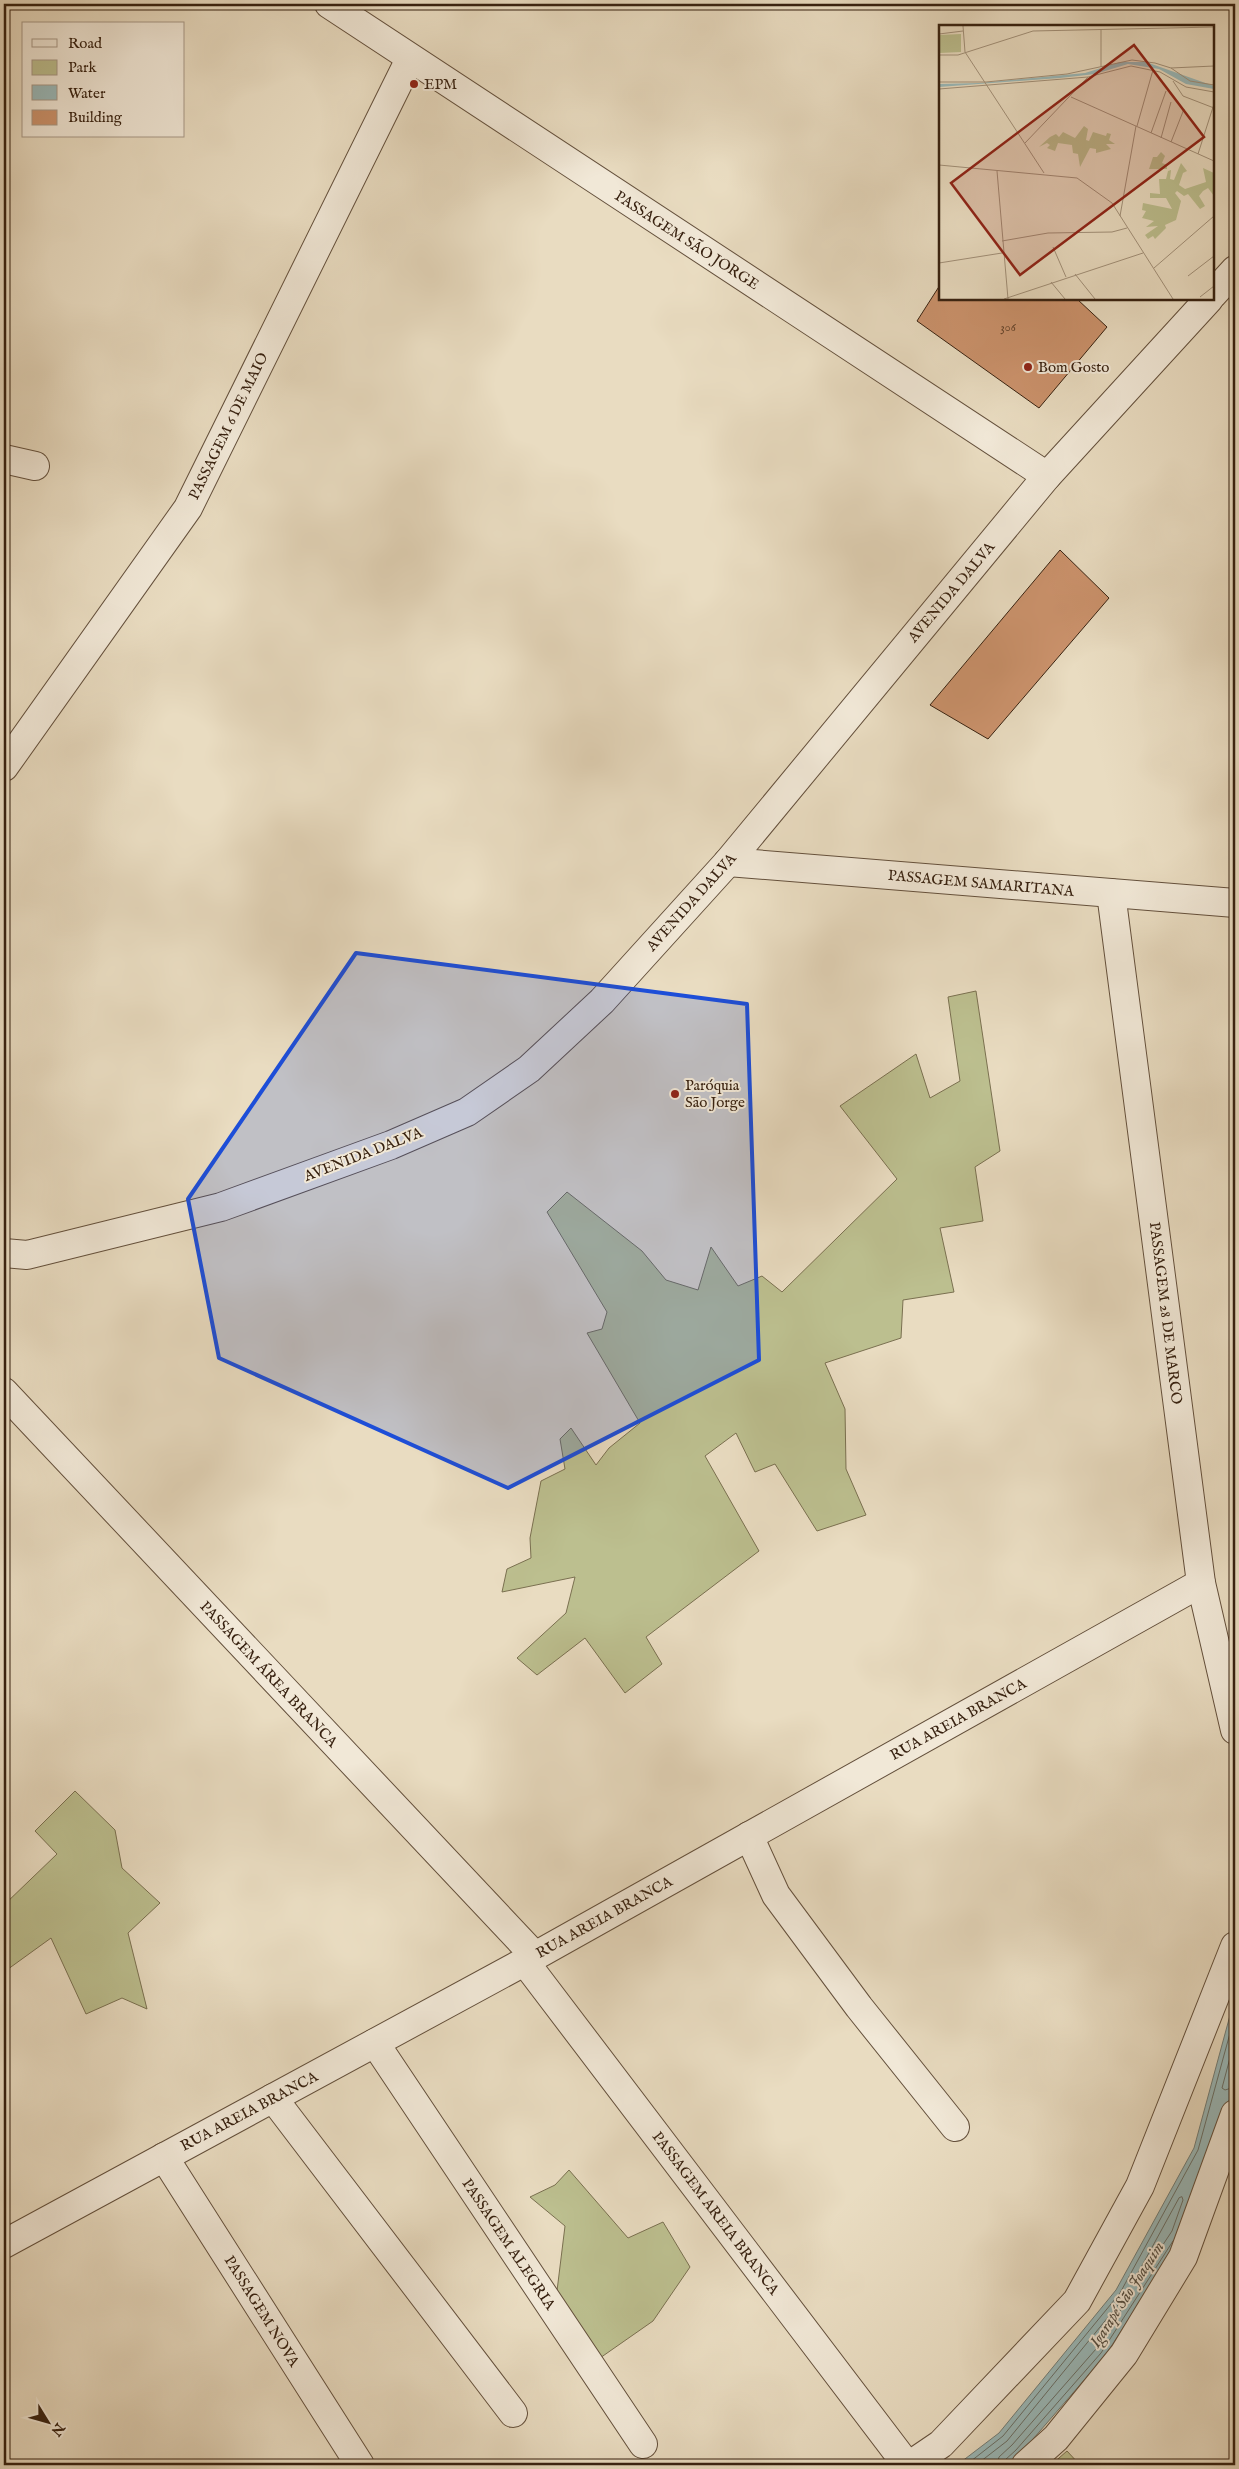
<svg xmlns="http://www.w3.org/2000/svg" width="1239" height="2469" viewBox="0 0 1239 2469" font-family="'IM FELL English',serif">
	<rect width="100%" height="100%" fill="#e9dcc1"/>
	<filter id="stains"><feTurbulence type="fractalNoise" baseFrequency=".004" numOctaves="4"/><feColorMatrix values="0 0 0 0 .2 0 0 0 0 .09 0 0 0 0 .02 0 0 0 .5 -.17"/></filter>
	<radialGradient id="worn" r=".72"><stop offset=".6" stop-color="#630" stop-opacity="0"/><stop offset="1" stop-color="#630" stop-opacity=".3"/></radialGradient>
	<g fill="#bcbf8f" stroke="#7a7050">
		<path d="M 976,991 L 1000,1151 L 975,1167 L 983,1221 L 940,1228 L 954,1292 L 903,1300 L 901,1338 L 825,1363 L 845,1409 L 846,1469 L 866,1515 L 817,1531 L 775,1464 L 755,1472 L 736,1433 L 705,1456 L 759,1551 L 646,1637 L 662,1664 L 625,1693 L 585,1638 L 537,1675 L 517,1658 L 566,1613 L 575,1577 L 502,1592 L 507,1569 L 531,1558 L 530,1538 L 541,1481 L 565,1469 L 560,1439 L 571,1428 L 596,1465 L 609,1448 L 640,1423 L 587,1333 L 602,1329 L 607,1312 L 547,1212 L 567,1192 L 642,1251 L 666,1280 L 698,1290 L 711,1247 L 738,1286 L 762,1276 L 782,1292 L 897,1179 L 840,1106 L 916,1054 L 930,1098 L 960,1081 L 948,997 Z"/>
		<path d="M 75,1791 L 115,1830 L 122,1868 L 160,1903 L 128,1933 L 147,2009 L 122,1998 L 86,2014 L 51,1938 L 4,1972 L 4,1905 L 57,1854 L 35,1831 Z"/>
		<path d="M 569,2170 L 628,2238 L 663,2222 L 690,2267 L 653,2321 L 600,2358 L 557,2291 L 565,2226 L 530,2197 L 555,2185 Z"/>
		<path d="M 1067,2451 L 1080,2465 L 1051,2465 Z"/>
	</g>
	<path fill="#9ababb" stroke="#727d77" d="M 1235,1997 L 1235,2092 L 1182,2236 L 1105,2356 L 1020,2454 L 1006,2465 L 957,2465 L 999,2433 L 1116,2290 L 1194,2148 Z"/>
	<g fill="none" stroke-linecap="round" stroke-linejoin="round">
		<g stroke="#686e66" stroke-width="1">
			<path d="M 1235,2039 L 1222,2088 L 1225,2090 L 1235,2087"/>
			<path d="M 1182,2197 L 1183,2200 L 1172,2231 L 1137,2284 L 1134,2285 L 1133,2282 L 1179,2198 Z"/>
			<path d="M 966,2465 L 1003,2436 L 1120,2293 L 1198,2150 L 1235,2015"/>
			<path d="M 976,2465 L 1007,2441 L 1118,2305 L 1122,2304 L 1122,2308 L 1096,2349 L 1012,2445 L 999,2457 L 997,2465"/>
			<path d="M 1003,2465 L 1005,2460 L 1016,2450 L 1101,2353 L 1173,2241"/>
		</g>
	</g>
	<g fill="#cc936d" stroke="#372110">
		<path d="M 940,285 L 940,299 L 1077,299 L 1107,327 L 1039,408 L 917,321 Z"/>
		<path d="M 1060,550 L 1109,598 L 988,739 L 930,705 Z"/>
	</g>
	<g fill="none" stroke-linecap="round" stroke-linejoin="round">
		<defs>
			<g id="minor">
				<path d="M 329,4 L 1047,476"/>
				<path d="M 1213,294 L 1235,270"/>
				<path d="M 4,459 L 35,466"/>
				<path d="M 4,767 L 188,508 L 410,59"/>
				<path d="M 728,862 L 1235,903"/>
				<path d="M 1111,893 L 1201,1583 L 1235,1730"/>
				<path d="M 4,1253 L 27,1255 L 221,1207 L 391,1145 L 467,1112 L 529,1069 L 602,1001 L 728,862 L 1047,476 L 1209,299"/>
				<path d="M 4,1392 L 535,1956"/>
				<path d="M 749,1836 L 776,1895 L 859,2007 L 955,2127"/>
				<path d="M 525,1962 L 907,2465"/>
				<path d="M 375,2043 L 643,2444"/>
				<path d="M 273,2098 L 513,2413"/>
				<path d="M 164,2157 L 360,2465"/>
				<path d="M 4,2244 L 535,1956 L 1201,1583"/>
				<path d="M 910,2465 L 941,2444 L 1077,2301 L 1140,2186 L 1235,1946"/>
				<path d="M 1026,2465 L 1056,2438 L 1124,2354 L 1183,2257 L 1235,2114"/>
			</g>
		</defs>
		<use href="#minor" stroke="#64503c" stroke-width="30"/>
		<use href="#minor" stroke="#f1e8d7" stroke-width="28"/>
	</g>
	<path fill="#1d4ed8" fill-opacity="0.2" stroke="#1d4ed8" stroke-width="4" stroke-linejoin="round" d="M 356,953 L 747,1004 L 759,1360 L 508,1488 L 219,1358 L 188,1199 Z"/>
	<g fill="#8f2418" stroke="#f1e8d7" stroke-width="2">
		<circle cx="414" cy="84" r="5"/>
		<circle cx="1028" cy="367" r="5"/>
		<circle cx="675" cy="1094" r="5"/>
	</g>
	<g text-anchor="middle" stroke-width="4" stroke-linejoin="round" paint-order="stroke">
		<g font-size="12" fill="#5c3e27">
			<text x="1008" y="331">306</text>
		</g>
		<g font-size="15" fill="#372110" stroke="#f1e8d7" text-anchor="start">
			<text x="424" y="89">EPM</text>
			<text x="1038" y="372">Bom Gosto</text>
			<text x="685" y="1090">Paróquia<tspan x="685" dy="17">São Jorge</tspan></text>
		</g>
		<g font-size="15" fill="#372110" stroke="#f1e8d7">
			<text transform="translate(687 240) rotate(33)" y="5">PASSAGEM SÃO JORGE</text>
			<text transform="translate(228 426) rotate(-64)" y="5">PASSAGEM 6 DE MAIO</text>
			<text transform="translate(951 592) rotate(-50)" y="5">AVENIDA DALVA</text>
			<text transform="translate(981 883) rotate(5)" y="5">PASSAGEM SAMARITANA</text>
			<text transform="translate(691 902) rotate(-48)" y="5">AVENIDA DALVA</text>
			<text transform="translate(363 1154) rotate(-21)" y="5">AVENIDA DALVA</text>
			<text transform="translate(1166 1313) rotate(83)" y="5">PASSAGEM 28 DE MARCO</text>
			<text transform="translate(269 1674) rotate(47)" y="5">PASSAGEM ÁREA BRANCA</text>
			<text transform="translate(958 1719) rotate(-29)" y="5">RUA AREIA BRANCA</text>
			<text transform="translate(604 1917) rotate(-29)" y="5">RUA AREIA BRANCA</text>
			<text transform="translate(249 2111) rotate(-28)" y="5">RUA AREIA BRANCA</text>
			<text transform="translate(716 2213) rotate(53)" y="5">PASSAGEM AREIA BRANCA</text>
			<text transform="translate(509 2244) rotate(56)" y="5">PASSAGEM ALEGRIA</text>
			<text transform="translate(262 2311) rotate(58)" y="5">PASSAGEM NOVA</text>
		</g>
		<g font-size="16" font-style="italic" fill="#554f43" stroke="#f1e8d7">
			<text transform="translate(1126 2294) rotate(-57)" y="6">Igarapé São Joaquim</text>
		</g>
	</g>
	<g transform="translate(939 25)">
		<rect width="275" height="275" fill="#e9dcc1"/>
		<path d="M 22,9 L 22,27 L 0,28 L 0,10 ZM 145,101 L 149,104 L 147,115 L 150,116 L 154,107 L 167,111 L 168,108 L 172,109 L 170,115 L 176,119 L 167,119 L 172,124 L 157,128 L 157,124 L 151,123 L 141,142 L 139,129 L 134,128 L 133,120 L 119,118 L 116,126 L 108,123 L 111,120 L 108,118 L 100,122 L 111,112 L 117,109 L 120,112 L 124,107 L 136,113 ZM 222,127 L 226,131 L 223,138 L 228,140 L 228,144 L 210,144 L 214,132 L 218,132 ZM 242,138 L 248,146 L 244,148 L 240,160 L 246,164 L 267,157 L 264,143 L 275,148 L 275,171 L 269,163 L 264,166 L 260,171 L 266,181 L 261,184 L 249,169 L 245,171 L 238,166 L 236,168 L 242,176 L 237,195 L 226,200 L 227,203 L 216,214 L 214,211 L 209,214 L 206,210 L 219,201 L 207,202 L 215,196 L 203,193 L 207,186 L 203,185 L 204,178 L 233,184 L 227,173 L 211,173 L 211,168 L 221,169 L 220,154 L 227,154 L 229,146 L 232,145 L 231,154 L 235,155 Z" fill="#bcbf8f"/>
		<path d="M 181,37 L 207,37 L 275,61 L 275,64 L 247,59 L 220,44 L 189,39 L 156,49 L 121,53 L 0,62 L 0,59 L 40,58 L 146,48 Z" fill="#9ababb"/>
		<path fill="none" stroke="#a2917a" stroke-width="1" d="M 24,1 L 26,27 L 105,148M 162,4 L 162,42M 0,9 L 24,6M 0,30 L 19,30 L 94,6 L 275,2M 232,43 L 275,41M 234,56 L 244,71 L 275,83M 0,57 L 47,57 L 128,49 L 193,35 L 216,38 L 232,43 L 251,56 L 275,60M 0,64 L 149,52 L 192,41 L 221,47 L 247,62 L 275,67M 132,72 L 275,136M 198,101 L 214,45M 212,108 L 227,66M 222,113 L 232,77M 232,117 L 245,84M 86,118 L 149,52M 259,129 L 275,79M 0,140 L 138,153 L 173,178 L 234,274M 58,146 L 69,274M 181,191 L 197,101M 63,216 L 109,208 L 173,207 L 188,203M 114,222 L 127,252M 0,238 L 63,228M 215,243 L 275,191M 136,249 L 156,274M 249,251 L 275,231M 112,257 L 126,274M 261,272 L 275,261M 65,274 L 204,228"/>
		<path fill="#8f2418" fill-opacity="0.15" stroke="#8f2418" stroke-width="2.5" d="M 195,20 L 265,112 L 81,250 L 12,158 Z"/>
		<rect width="275" height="275" fill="none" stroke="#372110" stroke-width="2.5"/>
	</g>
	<rect width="1239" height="2469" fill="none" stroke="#e9dcc1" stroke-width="20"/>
	<rect x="5" y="5" width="1229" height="2459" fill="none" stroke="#372110" stroke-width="2.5"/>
	<rect x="10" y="10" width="1219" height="2449" fill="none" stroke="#372110"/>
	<rect x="22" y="22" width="162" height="115" fill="#f1e8d7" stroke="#a79887"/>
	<rect x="32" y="39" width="25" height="8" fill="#f1e8d7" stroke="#a79887"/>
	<text x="68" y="48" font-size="15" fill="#372110">Road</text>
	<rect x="32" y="60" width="25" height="15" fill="#bcbf8f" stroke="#a79887"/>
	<text x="68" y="72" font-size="15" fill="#372110">Park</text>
	<rect x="32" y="85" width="25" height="15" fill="#9ababb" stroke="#a79887"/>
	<text x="68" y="98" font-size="15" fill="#372110">Water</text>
	<rect x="32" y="110" width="25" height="15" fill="#cc936d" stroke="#a79887"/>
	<text x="68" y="122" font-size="15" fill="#372110">Building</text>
	<g transform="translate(48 2422) rotate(127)" stroke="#f1e8d7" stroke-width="4" paint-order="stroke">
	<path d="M0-4L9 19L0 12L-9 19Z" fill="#372110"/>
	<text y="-8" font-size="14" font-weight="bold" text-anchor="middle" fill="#372110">N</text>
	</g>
	<rect width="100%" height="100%" filter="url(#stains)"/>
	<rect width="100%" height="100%" fill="url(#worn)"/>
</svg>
